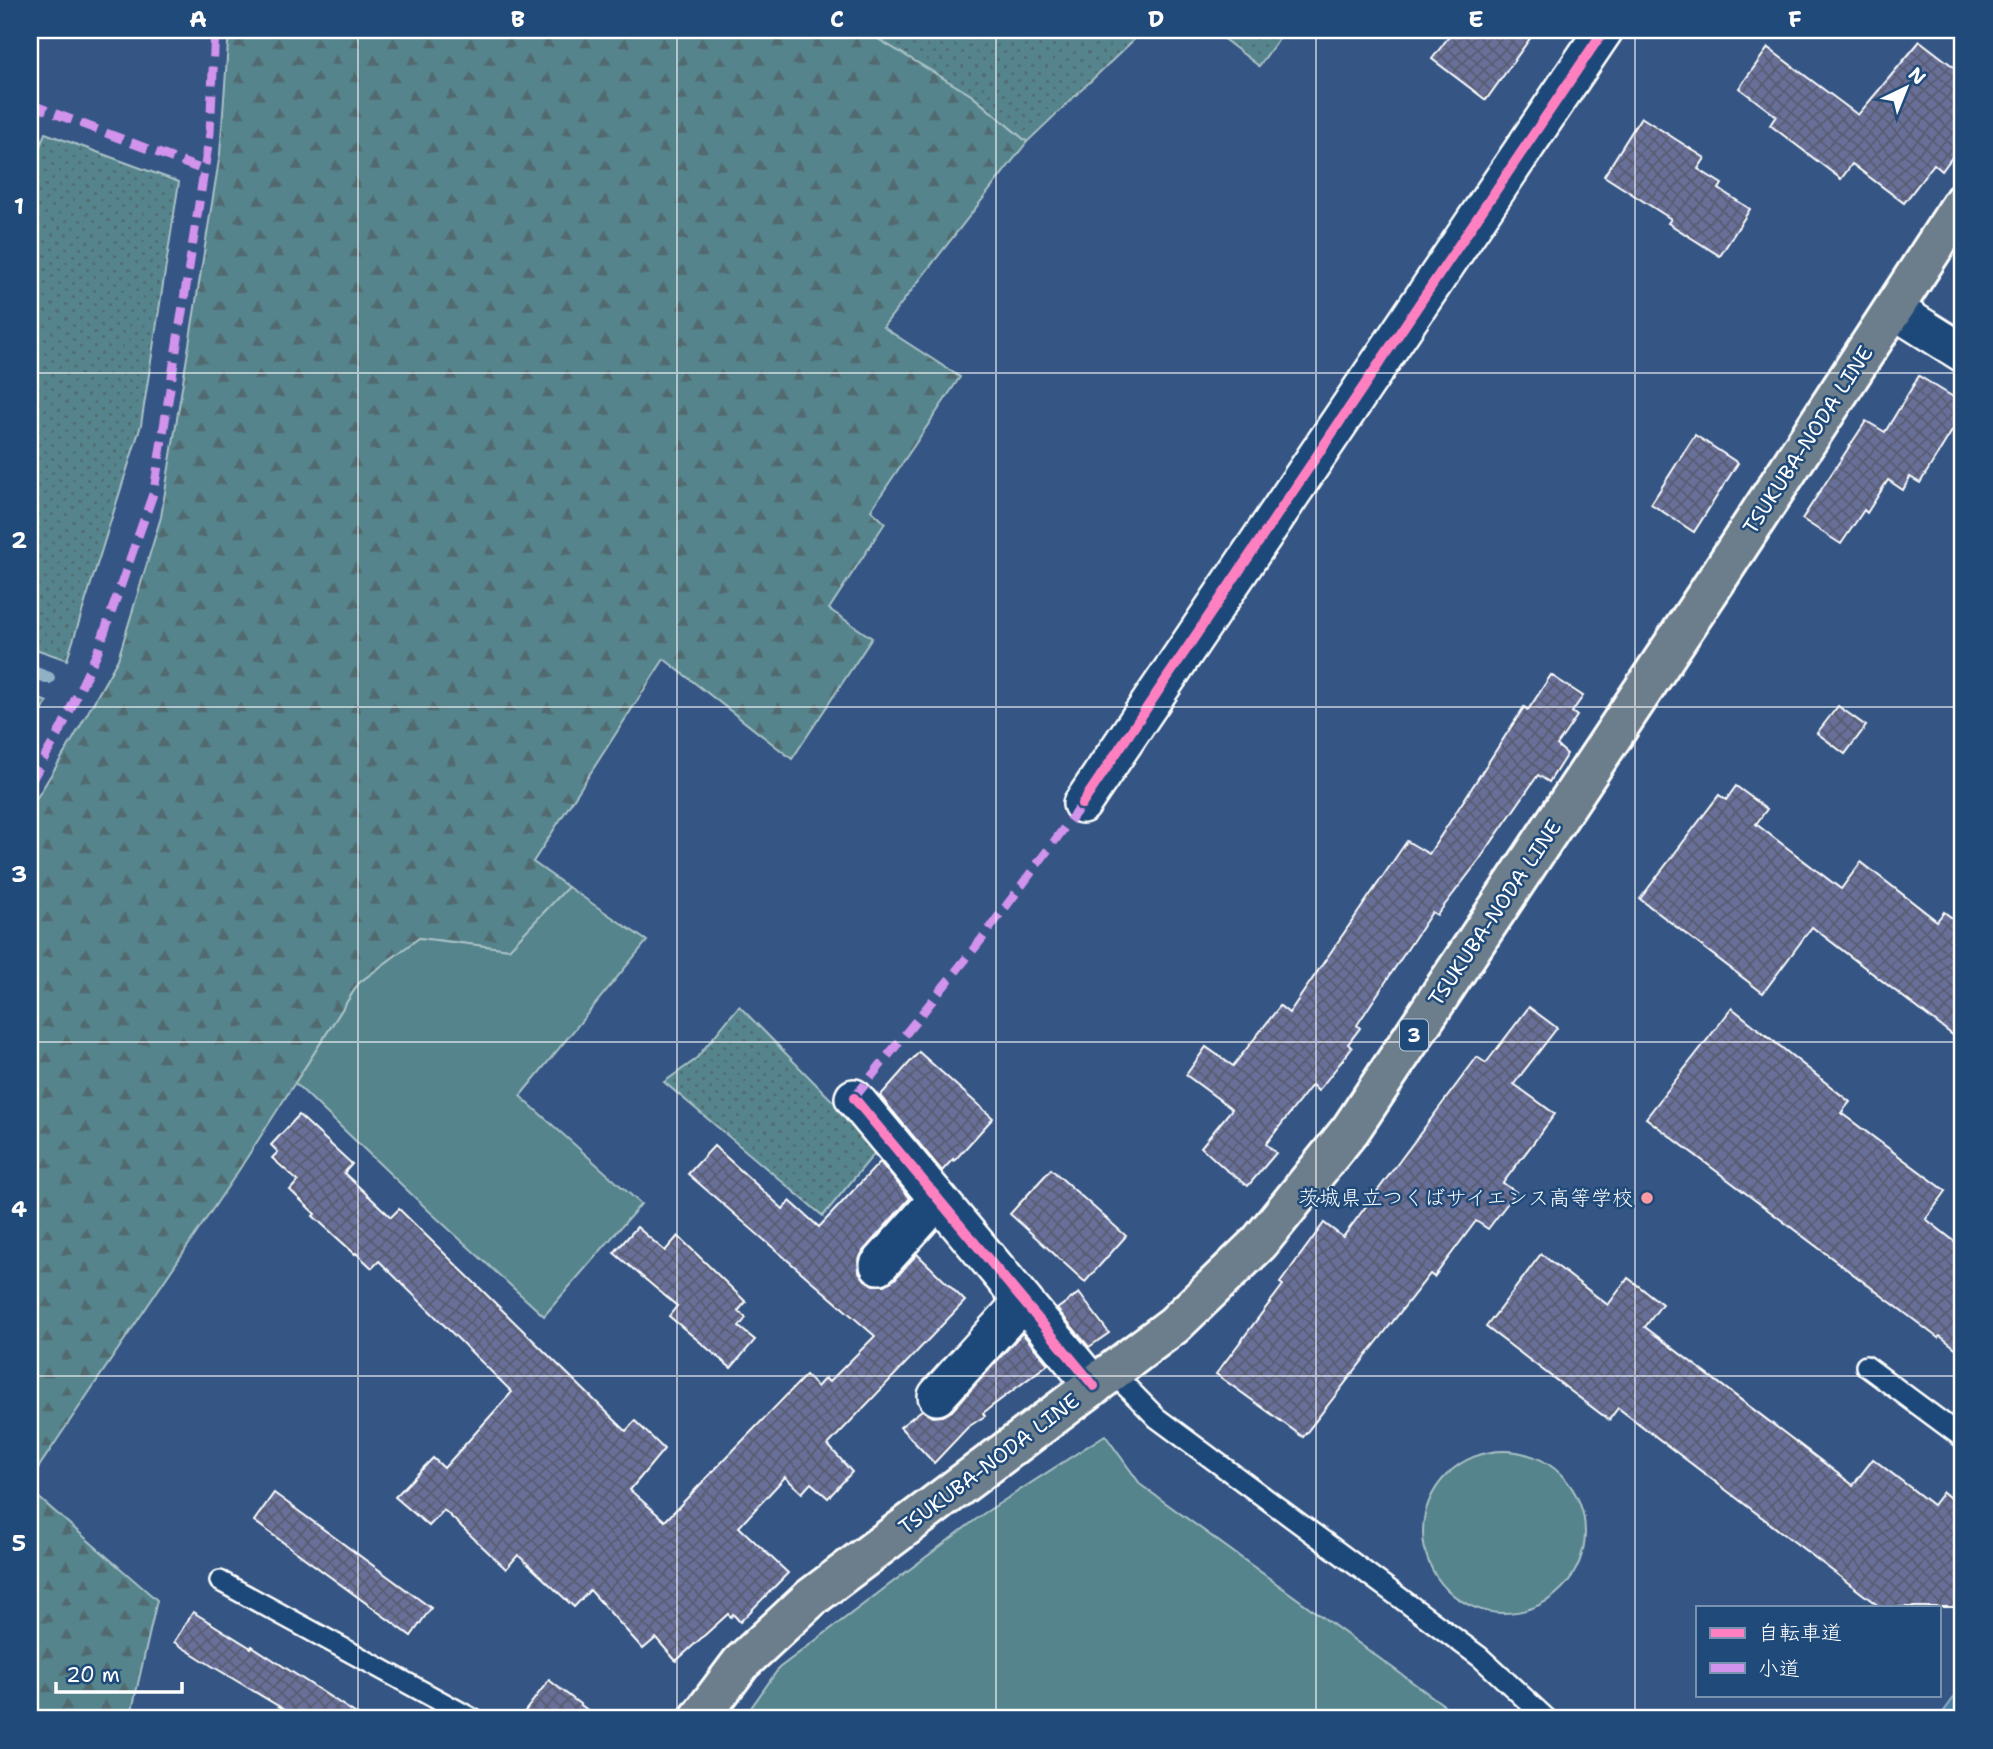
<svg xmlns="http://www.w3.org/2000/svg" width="1993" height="1749" font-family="'Shantell Sans','Klee One',sans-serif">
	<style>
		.grass { fill: url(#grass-dots); stroke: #aac2c6; stroke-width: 2 }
		.forest { fill: url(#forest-firs); stroke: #aac2c6; stroke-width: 2 }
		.garden { fill: #55848d; stroke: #aac2c6; stroke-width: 2 }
		.water { fill: #447c9f; stroke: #8fb0c5; stroke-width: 2 }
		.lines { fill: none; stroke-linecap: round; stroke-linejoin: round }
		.stream { stroke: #8fb0c5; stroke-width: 12 }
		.building { fill: url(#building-cross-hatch); stroke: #fff; stroke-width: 2 }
		.lane-casing { stroke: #fff; stroke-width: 24 }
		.street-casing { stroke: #fff; stroke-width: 42 }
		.primary-casing { stroke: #fff; stroke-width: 44 }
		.lane { stroke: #1f4a7a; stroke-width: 19 }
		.street { stroke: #1f4a7a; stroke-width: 37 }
		.primary { stroke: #6c7d8b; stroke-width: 38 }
		.quiet { stroke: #d193ec; stroke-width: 9; stroke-dasharray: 18 9; stroke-linecap: butt }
		.cycleway-casing { stroke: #1f4a7a; stroke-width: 15 }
		.cycleway { stroke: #ff80c0; stroke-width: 10 }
		.grid { fill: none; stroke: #fff; stroke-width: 2; stroke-opacity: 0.55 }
		.poi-dot { fill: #ff9aa2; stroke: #1f4a7a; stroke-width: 2.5 }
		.labels { text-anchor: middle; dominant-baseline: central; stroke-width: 5; stroke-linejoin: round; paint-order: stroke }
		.shield { fill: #1f4a7a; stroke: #bcc9d7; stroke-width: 2 }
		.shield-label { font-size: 19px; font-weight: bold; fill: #fff }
		.street-label { font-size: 21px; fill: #fff; stroke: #1f4a7a }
		.poi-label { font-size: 21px; fill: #fff; stroke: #1f4a7a; text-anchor: end }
		.neatline { fill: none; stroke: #fff; stroke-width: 2.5 }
		.grid-label { font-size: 23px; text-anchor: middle; font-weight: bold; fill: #fff }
	</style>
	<defs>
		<pattern id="grass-dots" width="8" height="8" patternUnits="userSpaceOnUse" patternTransform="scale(1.75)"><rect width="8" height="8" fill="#55848d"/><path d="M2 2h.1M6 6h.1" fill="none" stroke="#516b70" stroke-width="1.8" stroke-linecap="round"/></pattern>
		<pattern id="forest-firs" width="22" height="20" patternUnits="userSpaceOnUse" patternTransform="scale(1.75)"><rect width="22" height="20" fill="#55848d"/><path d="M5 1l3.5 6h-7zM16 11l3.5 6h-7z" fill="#516b70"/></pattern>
		<pattern id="building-cross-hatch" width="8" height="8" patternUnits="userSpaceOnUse" patternTransform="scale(1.75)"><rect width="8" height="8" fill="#67709a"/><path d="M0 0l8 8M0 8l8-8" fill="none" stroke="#585c6f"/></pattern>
	</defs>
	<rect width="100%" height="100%" fill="#355584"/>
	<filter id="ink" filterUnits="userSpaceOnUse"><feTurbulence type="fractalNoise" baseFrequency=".0143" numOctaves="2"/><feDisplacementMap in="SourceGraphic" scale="14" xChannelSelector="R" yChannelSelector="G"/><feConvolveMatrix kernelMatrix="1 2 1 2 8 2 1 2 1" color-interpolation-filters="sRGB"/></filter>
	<g filter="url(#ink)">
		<g class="grass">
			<path d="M 863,30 L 1144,30 L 1027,142 L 971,95 Z"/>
			<path d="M 1212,30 L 1285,30 L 1259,66 Z"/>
			<path d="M 45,133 L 179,182 L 141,425 L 67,660 L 30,647 L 30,173 Z"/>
			<path d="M 30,695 L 47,702 L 30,734 Z"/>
			<path d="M 739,1006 L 879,1148 L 823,1216 L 664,1082 L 695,1060 Z"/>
		</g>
		<g class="forest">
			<path d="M 229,30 L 863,30 L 971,95 L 1027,142 L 883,327 L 960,377 L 871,510 L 885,523 L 829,609 L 872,638 L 792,759 L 664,659 L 533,862 L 568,887 L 509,949 L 419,938 L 359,983 L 237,1173 L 30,1480 L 30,809 L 73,739 L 118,659 L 161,517 L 220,154 Z"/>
			<path d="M 30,1490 L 157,1600 L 130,1719 L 30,1719 Z"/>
		</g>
		<g class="garden">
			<path d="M 568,887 L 647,941 L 520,1096 L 641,1204 L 544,1316 L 428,1210 L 295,1083 L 359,983 L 419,938 L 509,949 Z"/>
			<path d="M 1105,1435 L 1141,1485 L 1463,1719 L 743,1719 L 779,1668 L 983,1514 Z"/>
			<circle cx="1504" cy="1532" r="81"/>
		</g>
		<path class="water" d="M 1963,1685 L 1963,1719 L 1949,1719 L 1942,1714 Z"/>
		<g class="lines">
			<path class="stream" d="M 30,671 L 49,678"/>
		</g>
		<g class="building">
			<path d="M 1454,30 L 1536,30 L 1486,100 L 1432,59 Z"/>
			<path d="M 1920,41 L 1963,74 L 1963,142 L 1942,171 L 1934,164 L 1904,203 L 1852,164 L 1841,179 L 1770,125 L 1776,116 L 1739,88 L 1768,48 L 1858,115 Z"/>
			<path d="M 1641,117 L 1705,158 L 1698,169 L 1722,184 L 1719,189 L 1750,209 L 1720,256 L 1668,223 L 1671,219 L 1604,176 Z"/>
			<path d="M 1919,376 L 1963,403 L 1963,413 L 1920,483 L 1910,477 L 1903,490 L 1888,480 L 1867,513 L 1864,510 L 1841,544 L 1802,519 L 1866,421 L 1885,432 Z"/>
			<path d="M 1695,435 L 1738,463 L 1694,532 L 1651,504 Z"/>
			<path d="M 1551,675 L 1583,696 L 1572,712 L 1577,716 L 1557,745 L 1567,754 L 1549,782 L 1538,775 L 1480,859 L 1437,915 L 1432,912 L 1357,1025 L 1360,1028 L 1348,1044 L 1352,1048 L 1318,1091 L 1312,1085 L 1266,1144 L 1276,1153 L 1248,1186 L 1224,1168 L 1201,1147 L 1232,1109 L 1186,1075 L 1206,1047 L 1233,1066 L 1280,1006 L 1289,1013 L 1407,841 L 1429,854 L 1524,707 L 1528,710 Z"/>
			<path d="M 1838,706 L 1866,726 L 1845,754 L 1817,733 Z"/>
			<path d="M 1736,786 L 1767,809 L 1756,824 L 1841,889 L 1861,862 L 1937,921 L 1944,912 L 1963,926 L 1963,1043 L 1812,927 L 1763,993 L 1640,899 L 1719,795 L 1726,800 Z"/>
			<path d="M 1529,1007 L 1557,1028 L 1514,1084 L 1555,1114 L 1503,1183 L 1516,1192 L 1488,1229 L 1476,1221 L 1434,1277 L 1430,1274 L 1303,1437 L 1216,1374 L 1283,1285 L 1280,1283 L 1324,1223 L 1343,1237 L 1477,1057 L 1486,1063 Z"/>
			<path d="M 1732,1008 L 1850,1102 L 1841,1113 L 1946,1191 L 1926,1219 L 1963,1248 L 1963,1354 L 1940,1336 L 1938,1338 L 1646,1118 Z"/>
			<path d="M 919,1052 L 993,1118 L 954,1161 L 953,1159 L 942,1171 L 880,1096 Z"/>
			<path d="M 299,1115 L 352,1164 L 344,1173 L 391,1217 L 399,1209 L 626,1431 L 635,1421 L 664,1449 L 630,1490 L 665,1521 L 806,1375 L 817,1387 L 825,1378 L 829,1382 L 875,1336 L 688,1174 L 714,1146 L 783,1209 L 790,1201 L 819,1227 L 880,1162 L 910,1198 L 863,1251 L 858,1261 L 859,1272 L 865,1280 L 874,1285 L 885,1285 L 895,1279 L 917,1254 L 965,1301 L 828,1445 L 852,1472 L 828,1498 L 811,1483 L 802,1493 L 785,1477 L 739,1527 L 788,1573 L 740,1622 L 733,1614 L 731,1617 L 728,1614 L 676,1661 L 656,1638 L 643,1649 L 590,1590 L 574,1607 L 518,1555 L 506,1569 L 444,1510 L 429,1526 L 395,1497 L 433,1458 L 444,1468 L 512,1392 L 379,1261 L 372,1268 L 356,1253 L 355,1254 L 313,1216 L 315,1214 L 290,1190 L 298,1181 L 272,1158 L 278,1152 L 271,1145 Z"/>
			<path d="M 1051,1169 L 1126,1236 L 1085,1282 L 1010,1214 Z"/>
			<path d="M 637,1227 L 665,1251 L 678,1236 L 746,1302 L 738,1311 L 746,1318 L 739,1327 L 755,1340 L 731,1368 L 669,1316 L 677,1306 L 614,1253 Z"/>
			<path d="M 1541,1254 L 1608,1305 L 1628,1278 L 1662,1304 L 1645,1327 L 1853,1485 L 1873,1459 L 1933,1505 L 1943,1492 L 1963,1509 L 1963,1607 L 1880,1607 L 1618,1408 L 1609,1420 L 1486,1327 Z"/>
			<path d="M 1079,1293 L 1109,1333 L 1089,1347 L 1057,1309 Z"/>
			<path d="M 1022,1333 L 1048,1364 L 983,1413 L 985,1416 L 968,1427 L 934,1463 L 900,1427 L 922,1410 L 933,1417 L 943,1416 L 952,1411 Z"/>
			<path d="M 274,1493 L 431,1608 L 411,1636 L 254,1521 Z"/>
			<path d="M 193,1612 L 251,1648 L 252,1646 L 364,1719 L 300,1719 L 212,1666 L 174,1642 Z"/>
			<path d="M 549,1680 L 599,1719 L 519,1719 Z"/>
		</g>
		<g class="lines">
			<defs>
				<g id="lane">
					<path d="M 1866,1366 L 1963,1438"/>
					<path d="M 1112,1372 L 1157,1418 L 1480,1657 L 1547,1719"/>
					<path d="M 220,1581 L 473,1719"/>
				</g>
				<g id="street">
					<path d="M 1893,309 L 1963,353"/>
					<path d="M 1082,804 L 1604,30"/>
					<path d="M 854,1098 L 1094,1386"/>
					<path d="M 879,1265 L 938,1199"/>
					<path d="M 937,1396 L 1023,1301"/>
				</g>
				<path id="primary" d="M 699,1719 L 741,1663 L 812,1597 L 1174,1325 L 1259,1243 L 1351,1129 L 1717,579 L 1963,202"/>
			</defs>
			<use href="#lane" class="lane-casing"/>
			<use href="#street" class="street-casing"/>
			<use href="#primary" class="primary-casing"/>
			<use href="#lane" class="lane"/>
			<use href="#street" class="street"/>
			<use href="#primary" class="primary"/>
			<g class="quiet">
				<path d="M 30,104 L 203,170"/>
				<path d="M 30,783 L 61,729 L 97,653 L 154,491 L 210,133 L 215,30"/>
				<path d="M 854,1098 L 981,940 L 1082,804"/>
			</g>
			<defs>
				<g id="cycleway">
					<path d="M 1082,804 L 1604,30"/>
					<path d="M 854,1098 L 1094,1386"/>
				</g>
			</defs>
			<use href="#cycleway" class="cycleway-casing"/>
			<use href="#cycleway" class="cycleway"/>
		</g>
	</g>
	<path class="grid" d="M 358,30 L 358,1719M 677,30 L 677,1719M 996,30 L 996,1719M 1316,30 L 1316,1719M 1635,30 L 1635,1719M 30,373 L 1963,373M 30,707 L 1963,707M 30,1042 L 1963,1042M 30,1376 L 1963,1376"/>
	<circle class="poi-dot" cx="1647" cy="1198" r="7"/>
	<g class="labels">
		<rect class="shield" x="1400" y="1019.5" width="28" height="31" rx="5"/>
		<g class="shield-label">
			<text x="1414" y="1035">3</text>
		</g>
		<g class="street-label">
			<text transform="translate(1808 440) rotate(-57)">TSUKUBA-NODA LINE</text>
			<text transform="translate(1495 913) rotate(-56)">TSUKUBA-NODA LINE</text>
			<text transform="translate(989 1464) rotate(-37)">TSUKUBA-NODA LINE</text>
		</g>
		<g class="poi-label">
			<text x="1633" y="1198">茨城県立つくばサイエンス高等学校</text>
		</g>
	</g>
	<rect width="1993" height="1749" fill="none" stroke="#1f4a7a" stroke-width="77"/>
	<rect x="1696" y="1606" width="245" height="91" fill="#1f4a7a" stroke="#7992af" stroke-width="2"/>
	<rect x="1710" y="1628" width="35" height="10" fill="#ff80c0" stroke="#7992af" stroke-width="2"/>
	<text x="1758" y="1640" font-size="21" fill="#ffffff">自転車道</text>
	<rect x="1710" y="1663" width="35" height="10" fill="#d193ec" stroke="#7992af" stroke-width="2"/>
	<text x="1758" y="1676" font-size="21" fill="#ffffff">小道</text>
	<g transform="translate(1906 88) rotate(43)" stroke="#1f4a7a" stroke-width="5" paint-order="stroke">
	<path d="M0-5L12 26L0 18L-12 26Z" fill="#ffffff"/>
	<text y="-10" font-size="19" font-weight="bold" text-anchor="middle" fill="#ffffff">N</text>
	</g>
	<path d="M56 1682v10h126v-10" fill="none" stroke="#ffffff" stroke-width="3.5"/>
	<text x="66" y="1682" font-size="21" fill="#ffffff" stroke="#1f4a7a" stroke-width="5" paint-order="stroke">20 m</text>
	<rect x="38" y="38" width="1916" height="1672" class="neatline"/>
	<g class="grid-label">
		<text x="198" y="27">A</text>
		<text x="518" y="27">B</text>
		<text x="837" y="27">C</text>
		<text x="1156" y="27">D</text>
		<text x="1476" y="27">E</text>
		<text x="1795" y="27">F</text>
		<text x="19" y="214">1</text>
		<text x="19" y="548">2</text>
		<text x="19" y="882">3</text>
		<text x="19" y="1217">4</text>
		<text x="19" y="1551">5</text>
	</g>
</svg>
